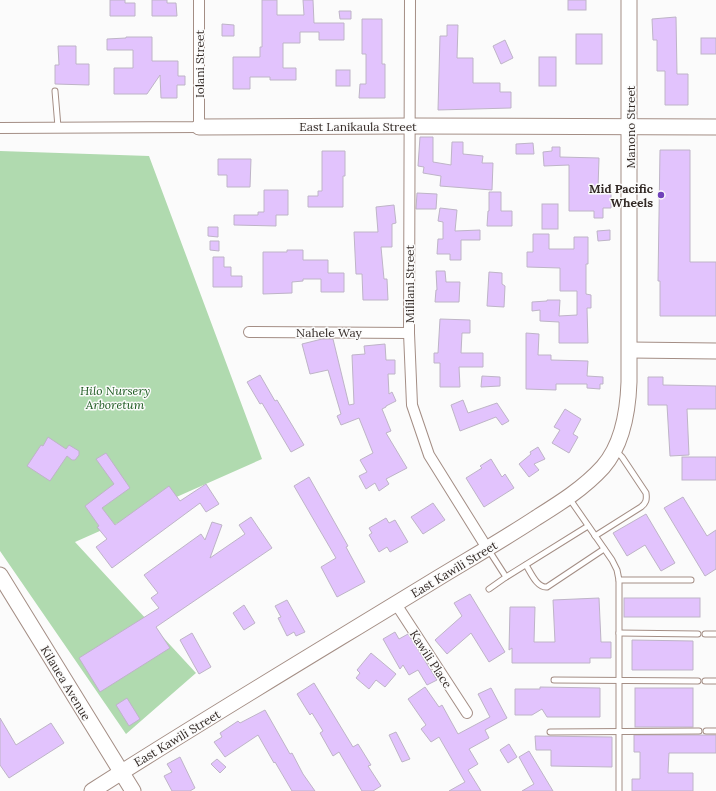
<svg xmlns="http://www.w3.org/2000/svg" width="716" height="791" font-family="Lora,serif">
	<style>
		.green { fill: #b0daaf }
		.building { fill: #e2c3fd; stroke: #beb4c7 }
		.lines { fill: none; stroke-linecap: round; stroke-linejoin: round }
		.lane-casing { stroke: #a48e85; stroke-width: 7 }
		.street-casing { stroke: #a48e85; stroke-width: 12 }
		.secondary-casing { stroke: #a48e85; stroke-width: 17 }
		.lane { stroke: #fff; stroke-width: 5 }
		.street { stroke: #fff; stroke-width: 10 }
		.secondary { stroke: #fff; stroke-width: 15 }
		.poi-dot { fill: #7042ba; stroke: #fbfbfb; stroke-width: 1.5 }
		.labels { text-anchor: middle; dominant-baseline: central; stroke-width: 3; stroke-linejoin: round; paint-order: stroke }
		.street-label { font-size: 12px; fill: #332a26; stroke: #fbfbfb }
		.poi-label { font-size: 12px; font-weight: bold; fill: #332a26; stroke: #fbfbfb; text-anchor: end }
		.park-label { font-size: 12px; font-style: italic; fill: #1b581e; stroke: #fbfbfb }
	</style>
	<rect width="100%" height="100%" fill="#fbfbfb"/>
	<path class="green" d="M 0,151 L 149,156 L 262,459 L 75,542 L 196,673 L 126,734 L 0,551 Z"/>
	<g class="building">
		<path d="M 110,0 L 125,0 L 125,3 L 135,3 L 135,16 L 110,16 Z"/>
		<path d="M 152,0 L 167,0 L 167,3 L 176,3 L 177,16 L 152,16 Z"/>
		<path d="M 262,0 L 277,0 L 277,15 L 304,15 L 303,0 L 313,0 L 314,23 L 344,23 L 344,40 L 319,40 L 319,32 L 300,32 L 300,43 L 283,43 L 283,68 L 296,68 L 296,80 L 270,80 L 270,77 L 250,77 L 250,89 L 233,89 L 233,57 L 260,57 L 260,47 L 262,47 Z"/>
		<rect x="568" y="0" width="18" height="10"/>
		<path d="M 339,11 L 351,11 L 351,19 L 340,19 Z"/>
		<path d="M 676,17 L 677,74 L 688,74 L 688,105 L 665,105 L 665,71 L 657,71 L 657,40 L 653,40 L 652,19 Z"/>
		<path d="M 362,19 L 382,19 L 382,64 L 385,64 L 385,98 L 359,98 L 360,84 L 366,84 L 366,54 L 362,54 Z"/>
		<path d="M 222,24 L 234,25 L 234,36 L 222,36 Z"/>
		<path d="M 447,25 L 458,25 L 457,58 L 473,58 L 473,83 L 500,83 L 500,92 L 511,92 L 511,108 L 438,110 L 440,36 L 447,36 Z"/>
		<rect x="576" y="34" width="26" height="30"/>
		<path d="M 126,37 L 152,37 L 152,61 L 178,61 L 178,76 L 185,76 L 185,85 L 177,85 L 177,98 L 161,98 L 160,75 L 147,94 L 114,94 L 114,68 L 133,68 L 133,50 L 107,50 L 107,39 L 126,38 Z"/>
		<rect x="701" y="38" width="15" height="16"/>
		<path d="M 505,40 L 513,58 L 501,64 L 493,46 Z"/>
		<path d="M 58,46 L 76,46 L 76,64 L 89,64 L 89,85 L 55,84 L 55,65 L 59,65 Z"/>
		<rect x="539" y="57" width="17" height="29"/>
		<rect x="336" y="70" width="14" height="16"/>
		<path d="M 420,137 L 433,137 L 433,162 L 451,165 L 452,142 L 463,142 L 463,154 L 483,156 L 482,163 L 493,163 L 492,190 L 440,186 L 441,176 L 423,173 L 424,167 L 418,166 Z"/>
		<path d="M 533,143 L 534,154 L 516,154 L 516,144 Z"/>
		<path d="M 552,147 L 560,147 L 560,157 L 599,158 L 598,188 L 611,188 L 611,208 L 603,208 L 603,218 L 594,218 L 594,211 L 569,211 L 569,165 L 544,166 L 543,152 L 552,151 Z"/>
		<path d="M 660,150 L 690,150 L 690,262 L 716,262 L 716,316 L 660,316 L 660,281 L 658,281 Z"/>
		<path d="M 322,151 L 345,151 L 345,176 L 343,176 L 343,207 L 308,207 L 308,196 L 318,196 L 318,191 L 322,191 Z"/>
		<path d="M 218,159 L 251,159 L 250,187 L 227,187 L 227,175 L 218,175 Z"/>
		<path d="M 264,190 L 288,190 L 288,215 L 276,215 L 276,226 L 234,225 L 234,215 L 258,215 L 258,212 L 264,212 Z"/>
		<path d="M 489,192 L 501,192 L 501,211 L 512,211 L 512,226 L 487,226 L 488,211 L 489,211 Z"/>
		<path d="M 417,193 L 437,194 L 436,209 L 416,209 Z"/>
		<rect x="542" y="204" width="16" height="25"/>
		<path d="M 394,205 L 396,223 L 392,224 L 392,247 L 381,247 L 384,279 L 387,279 L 388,300 L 363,300 L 362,274 L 356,274 L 354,232 L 378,232 L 376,207 Z"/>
		<path d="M 440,208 L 457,210 L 455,231 L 480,230 L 480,240 L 461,240 L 461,260 L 450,260 L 450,254 L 437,254 L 438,239 L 443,239 L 443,222 L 438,221 Z"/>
		<path d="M 208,227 L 218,227 L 218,237 L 208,236 Z"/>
		<path d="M 610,230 L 610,240 L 598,241 L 597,231 Z"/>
		<path d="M 533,234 L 549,234 L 549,249 L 574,249 L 574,237 L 588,237 L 588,264 L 586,264 L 586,294 L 591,295 L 591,308 L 587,308 L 588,343 L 559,343 L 559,322 L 540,321 L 540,310 L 532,311 L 532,302 L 547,301 L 547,300 L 560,300 L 559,316 L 577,315 L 577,291 L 560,291 L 560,268 L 527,267 L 527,252 L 533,252 Z"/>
		<path d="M 210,241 L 219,241 L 219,251 L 210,250 Z"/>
		<path d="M 287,250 L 303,250 L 303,260 L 328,260 L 328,273 L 344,273 L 344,292 L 321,292 L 321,279 L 303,279 L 303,281 L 292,282 L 292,293 L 263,294 L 263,252 L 287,252 Z"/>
		<path d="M 213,257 L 224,257 L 224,267 L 231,267 L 231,276 L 242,276 L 242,287 L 213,287 Z"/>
		<path d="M 436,271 L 445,271 L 446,282 L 460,282 L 459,302 L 435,302 L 436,290 L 437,290 Z"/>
		<path d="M 489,272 L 502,273 L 502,284 L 505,286 L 504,307 L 487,306 Z"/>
		<path d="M 440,319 L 470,320 L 470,333 L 462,333 L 461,353 L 483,353 L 483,367 L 459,367 L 460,387 L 440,387 L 440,363 L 434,363 L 434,353 L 438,353 Z"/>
		<path d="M 526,333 L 539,334 L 538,355 L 551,355 L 551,360 L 588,361 L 587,376 L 603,377 L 603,384 L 600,384 L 600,389 L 587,388 L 587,384 L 556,384 L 556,390 L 526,389 Z"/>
		<path d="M 322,339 L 333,339 L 349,405 L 354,404 L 352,355 L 365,354 L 364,346 L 385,344 L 386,360 L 395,360 L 395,374 L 388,374 L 389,394 L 392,392 L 396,401 L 386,406 L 386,407 L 382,409 L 391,431 L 386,433 L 407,468 L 386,479 L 389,484 L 379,491 L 375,483 L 366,489 L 359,476 L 367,472 L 360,460 L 373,453 L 359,418 L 341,425 L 337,416 L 341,414 L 328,370 L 310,374 L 302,344 Z"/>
		<path d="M 260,375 L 275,401 L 277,400 L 304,445 L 291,452 L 262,403 L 260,404 L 247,382 Z"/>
		<path d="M 482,376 L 500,377 L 500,386 L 481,387 Z"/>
		<path d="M 648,377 L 663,377 L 663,385 L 716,386 L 716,409 L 687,409 L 689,455 L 670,456 L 667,405 L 648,405 Z"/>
		<path d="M 463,400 L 468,413 L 497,403 L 509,421 L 502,425 L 496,417 L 460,431 L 451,405 Z"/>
		<path d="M 565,409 L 581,419 L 573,434 L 578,437 L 569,453 L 552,443 L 560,430 L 554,427 Z"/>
		<path d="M 48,437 L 66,449 L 69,445 L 79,451 L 79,455 L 75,460 L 72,460 L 67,456 L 50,481 L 27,466 L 41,445 L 43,446 Z"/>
		<path d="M 538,447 L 545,459 L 534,464 L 539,470 L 529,477 L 519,464 L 531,454 L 530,452 Z"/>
		<path d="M 106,453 L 130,488 L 102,508 L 115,525 L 169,486 L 180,501 L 206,484 L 219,504 L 206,512 L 200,503 L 112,568 L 96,547 L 107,539 L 97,527 L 99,526 L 85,506 L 114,484 L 96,459 Z"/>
		<rect x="682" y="457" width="34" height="23"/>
		<path d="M 491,459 L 502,477 L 505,474 L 514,488 L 484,507 L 466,478 L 482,468 L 480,466 Z"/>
		<path d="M 309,477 L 348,546 L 346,547 L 365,582 L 337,597 L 321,567 L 336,558 L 294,486 Z"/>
		<path d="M 683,497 L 707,536 L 716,530 L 716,569 L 705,576 L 664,508 Z"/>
		<path d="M 433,503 L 445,520 L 423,534 L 411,517 Z"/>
		<path d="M 646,514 L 675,563 L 661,571 L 645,545 L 627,556 L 613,533 Z"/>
		<path d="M 251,517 L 272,548 L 156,627 L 170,648 L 100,692 L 79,658 L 159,608 L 151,598 L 158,593 L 144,575 L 201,534 L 205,540 L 212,522 L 222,525 L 210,558 L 245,534 L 239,525 Z"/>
		<path d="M 386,518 L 389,523 L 395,520 L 408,542 L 390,552 L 387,547 L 379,552 L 369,535 L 372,533 L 369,528 Z"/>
		<path d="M 470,594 L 505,652 L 489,662 L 471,633 L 447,654 L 435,640 L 462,616 L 454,603 Z"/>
		<path d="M 599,598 L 601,642 L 611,642 L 611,658 L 590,658 L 590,663 L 512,663 L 512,648 L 509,650 L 510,607 L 535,607 L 534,642 L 555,642 L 553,600 Z"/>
		<rect x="624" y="598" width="76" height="19"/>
		<path d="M 287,600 L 305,632 L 296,636 L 294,632 L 287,636 L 278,618 L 281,617 L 275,606 Z"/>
		<path d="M 244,605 L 255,623 L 244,630 L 233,613 Z"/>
		<path d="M 395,632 L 399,639 L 408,634 L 437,680 L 427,685 L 418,670 L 409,675 L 403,665 L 400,669 L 383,639 Z"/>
		<path d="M 192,633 L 211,667 L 199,674 L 180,640 Z"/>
		<path d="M 632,640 L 693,641 L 693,670 L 632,670 Z"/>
		<path d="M 371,653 L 396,674 L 385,687 L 376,680 L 369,689 L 356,678 L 360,673 L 357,670 Z"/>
		<path d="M 314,683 L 353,747 L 358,744 L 371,765 L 368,766 L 381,786 L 373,791 L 362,791 L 339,752 L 333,756 L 320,733 L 323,731 L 312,713 L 310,715 L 297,694 Z"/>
		<path d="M 425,687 L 439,707 L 442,705 L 458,734 L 490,717 L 478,694 L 491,688 L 507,718 L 485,730 L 489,738 L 469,749 L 478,764 L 468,770 L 481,791 L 449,791 L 465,782 L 439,737 L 431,742 L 421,729 L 426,725 L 408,699 Z"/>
		<path d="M 540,687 L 600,688 L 600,717 L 547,717 L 542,709 L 532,715 L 515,715 L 515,689 L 540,689 Z"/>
		<rect x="635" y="688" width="58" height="39"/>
		<path d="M 127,698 L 140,719 L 129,726 L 116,705 Z"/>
		<path d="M 265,710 L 290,754 L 292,753 L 303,774 L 315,791 L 292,791 L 275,762 L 274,763 L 258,735 L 225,757 L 214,742 L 222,737 L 220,733 L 238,721 L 240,723 Z"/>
		<path d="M 0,718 L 16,745 L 51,723 L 64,743 L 9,778 L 0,765 Z"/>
		<path d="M 396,732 L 410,759 L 402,762 L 389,735 Z"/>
		<path d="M 634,735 L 716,735 L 716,753 L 669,753 L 668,773 L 693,773 L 693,791 L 632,791 L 632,779 L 640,779 L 640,752 L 634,752 Z"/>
		<path d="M 535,736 L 612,737 L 612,767 L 551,766 L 551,750 L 536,750 Z"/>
		<path d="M 509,744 L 517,757 L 508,763 L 500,750 Z"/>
		<path d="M 529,751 L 553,791 L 522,791 L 534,784 L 519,757 Z"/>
		<path d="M 180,757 L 195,788 L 190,791 L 172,791 L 164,776 L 172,772 L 167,764 Z"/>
		<path d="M 217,759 L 226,767 L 220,773 L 211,764 Z"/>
	</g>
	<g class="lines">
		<defs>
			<g id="lane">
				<path d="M 55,91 L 58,127"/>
				<path d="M 569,498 L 612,560 L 617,570 L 619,580 L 619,791"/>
				<path d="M 595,536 L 641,507 C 646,503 647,500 646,493 L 622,457 L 615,450"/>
				<path d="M 488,549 L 506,577 L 489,589"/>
				<path d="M 526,565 C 531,573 537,588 547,587 L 604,549"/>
				<path d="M 506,577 L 588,526"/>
				<path d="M 619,580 L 691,580"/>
				<path d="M 619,633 L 698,634"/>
				<path d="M 705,634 L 716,634"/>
				<path d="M 554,680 L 698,681"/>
				<path d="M 705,681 L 716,681"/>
				<path d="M 706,731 L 716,731"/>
				<path d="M 550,732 L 699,731"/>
			</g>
			<g id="street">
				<path d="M 410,0 L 409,333 L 412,405 L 429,455 L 487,548"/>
				<path d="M 0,128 L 199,127 L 199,0"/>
				<path d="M 249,332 L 409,333"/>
				<path d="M 396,604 L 467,713"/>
			</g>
			<g id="secondary">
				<path d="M 199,127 L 410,126 L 716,127"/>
				<path d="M 630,350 L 716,351"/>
				<path d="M 0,575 L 133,791"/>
				<path d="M 92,791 C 206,718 322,649 438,578 C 471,558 504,539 536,518 C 560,503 584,488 603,467 C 623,444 628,411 629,382 L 629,0"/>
			</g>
		</defs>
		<use href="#lane" class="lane-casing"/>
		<use href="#street" class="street-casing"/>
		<use href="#secondary" class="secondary-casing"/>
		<use href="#lane" class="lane"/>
		<use href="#street" class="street"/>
		<use href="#secondary" class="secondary"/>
	</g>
	<circle class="poi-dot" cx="661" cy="195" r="4"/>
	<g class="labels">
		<g class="street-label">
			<text transform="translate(199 64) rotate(-90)">Iolani Street</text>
			<text x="358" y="126">East Lanikaula Street</text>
			<text transform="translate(630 127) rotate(-90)">Manono Street</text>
			<text transform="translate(409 284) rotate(-90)">Mililani Street</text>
			<text x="329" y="332">Nahele Way</text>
			<text transform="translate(454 569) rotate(-31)">East Kawili Street</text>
			<text transform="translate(431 659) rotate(57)">Kawili Place</text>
			<text transform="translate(66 683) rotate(59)">Kilauea Avenue</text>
			<text transform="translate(177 738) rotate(-31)">East Kawili Street</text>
		</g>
		<g class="poi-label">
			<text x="653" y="188">Mid Pacific<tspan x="653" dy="14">Wheels</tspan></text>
		</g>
		<g class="park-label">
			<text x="115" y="390">Hilo Nursery<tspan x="115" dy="14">Arboretum</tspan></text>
		</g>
	</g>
</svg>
